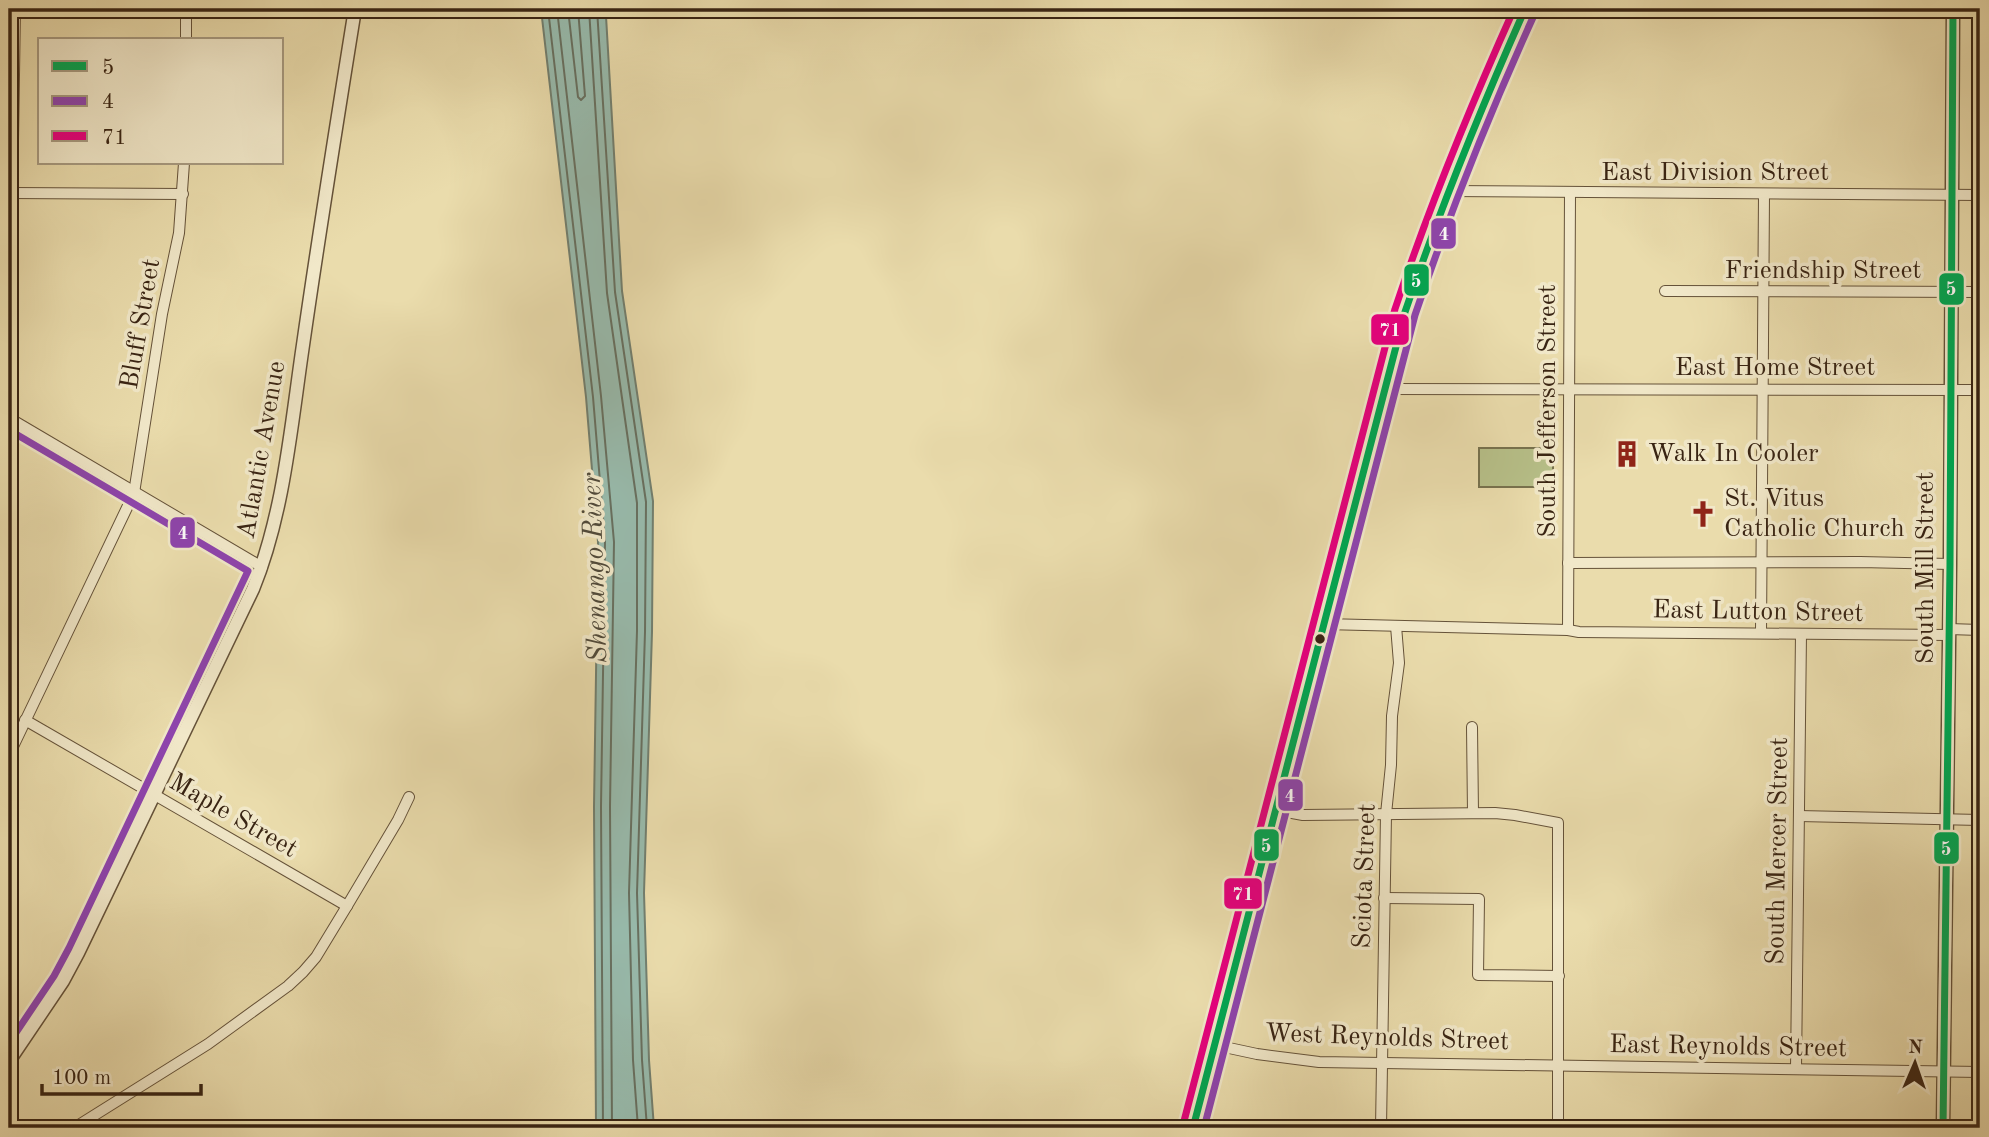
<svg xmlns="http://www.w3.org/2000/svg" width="1989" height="1137" font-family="'Old Standard TT',serif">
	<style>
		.green { fill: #b7c089; stroke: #78724e; stroke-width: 2 }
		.water { fill: #98bbad; stroke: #727f6f; stroke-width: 2 }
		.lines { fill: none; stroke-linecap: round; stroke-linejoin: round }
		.shore { stroke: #687060; stroke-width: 2 }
		.minor-casing { stroke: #655239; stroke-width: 12 }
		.tertiary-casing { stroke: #655239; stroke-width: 15 }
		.primary-casing { stroke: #392413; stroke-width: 18 }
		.minor { stroke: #f1e8c9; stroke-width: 10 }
		.tertiary { stroke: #f1e8c9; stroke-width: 12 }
		.primary { stroke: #eadcac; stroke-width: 16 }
		.bus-1-casing { stroke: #f1e8c9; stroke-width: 12 }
		.bus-2-casing { stroke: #f1e8c9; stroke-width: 12 }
		.bus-3-casing { stroke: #f1e8c9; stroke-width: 12 }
		.bus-1 { stroke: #00a651; stroke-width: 7 }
		.bus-2 { stroke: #8e44ad; stroke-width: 7 }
		.bus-3 { stroke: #e5007d; stroke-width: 7 }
		.bus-dot { fill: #392413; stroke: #f1e8c9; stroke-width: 2.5 }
		.labels { text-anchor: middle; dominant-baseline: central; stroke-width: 7; stroke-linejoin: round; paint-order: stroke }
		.street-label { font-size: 26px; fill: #392413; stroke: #f1e8c9 }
		.poi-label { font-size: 26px; fill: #392413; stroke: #f1e8c9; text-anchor: start }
		.water-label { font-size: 28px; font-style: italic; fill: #514a3a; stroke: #f1e8c9 }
		.line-badge { stroke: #f1e8c9; stroke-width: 2.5 }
		.badge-label { font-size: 19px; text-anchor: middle; font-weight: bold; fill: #fff }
	</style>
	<rect width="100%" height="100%" fill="#eadcac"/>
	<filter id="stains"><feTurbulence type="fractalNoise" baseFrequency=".00286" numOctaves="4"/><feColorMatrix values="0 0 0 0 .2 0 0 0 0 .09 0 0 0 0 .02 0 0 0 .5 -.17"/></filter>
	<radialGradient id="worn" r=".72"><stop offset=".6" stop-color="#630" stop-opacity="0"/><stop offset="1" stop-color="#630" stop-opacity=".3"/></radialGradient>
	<rect class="green" x="1479" y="448" width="74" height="39"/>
	<path class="water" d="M 541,9 L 603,9 L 606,16 L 622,291 L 653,501 L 652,632 L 644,893 L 649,1060 L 654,1128 L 596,1128 L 594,807 L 598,542 L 586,397 Z"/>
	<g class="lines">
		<g class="shore">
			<path d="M 548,9 L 593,397 L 605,542 L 601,807 L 603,1128"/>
			<path d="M 557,9 L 601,396 L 614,542 L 610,807 L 612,1128"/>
			<path d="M 568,9 L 578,97 L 581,100 L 585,96 L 578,9"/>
			<path d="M 589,9 L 607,293 L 637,503 L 637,631 L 629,893 L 633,1060 L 638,1128"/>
			<path d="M 597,9 L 615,292 L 646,502 L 645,632 L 637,893 L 642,1060 L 647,1128"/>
		</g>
		<defs>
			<g id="minor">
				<path d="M 186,40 L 186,9"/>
				<path d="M 1449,191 L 1980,195"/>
				<path d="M 9,193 L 183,194"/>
				<path d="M 1665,291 L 1980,292"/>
				<path d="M 1385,389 L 1980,390"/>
				<path d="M 9,418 L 262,567"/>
				<path d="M 12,419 L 11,273 L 15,9"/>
				<path d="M 1568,563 L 1860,562 L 1950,564"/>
				<path d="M 1324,624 L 1568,630 L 1579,632 L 1949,635"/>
				<path d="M 1949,629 L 1980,630"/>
				<path d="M 1568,630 L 1570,193"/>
				<path d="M 1761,633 L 1764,194"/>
				<path d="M 25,720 L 347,906"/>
				<path d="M 1472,727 L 1473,813"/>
				<path d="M 9,755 L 134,493 L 162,314 L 179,233 L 184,163"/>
				<path d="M 1276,810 L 1303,815 L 1495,813 L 1515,815 L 1558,823 L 1558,1128"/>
				<path d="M 1799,816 L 1980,820"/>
				<path d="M 1384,898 L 1479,899 L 1478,975 L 1559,976"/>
				<path d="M 1215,1045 L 1257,1054 L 1319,1062 L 1980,1072"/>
				<path d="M 1796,1069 L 1801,634"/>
				<path d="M 74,1128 L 208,1044 L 288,986 L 303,972 L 316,957 L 347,906 L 398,820 L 409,797"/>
				<path d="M 1381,1128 L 1386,814 L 1391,765 L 1392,716 L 1399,663 L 1396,626"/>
			</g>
			<g id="tertiary">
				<path d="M 9,1061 L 63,981 L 78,953 L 253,589 C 284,513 291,426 303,345 C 319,233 337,121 355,9"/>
				<path d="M 1943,1128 L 1950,564 L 1953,9"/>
			</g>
			<path id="primary" d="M 1193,1128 L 1405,312 L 1422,262 L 1482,105 L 1525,9"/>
		</defs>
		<use href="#minor" class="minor-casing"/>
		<use href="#tertiary" class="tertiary-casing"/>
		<use href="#primary" class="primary-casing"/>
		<use href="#minor" class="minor"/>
		<use href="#tertiary" class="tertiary"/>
		<use href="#primary" class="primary"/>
		<defs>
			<g id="bus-1">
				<path d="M 1193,1128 L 1405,312 C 1440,209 1481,108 1525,9"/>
				<path d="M 1943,1128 L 1950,564 L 1953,9"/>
			</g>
			<g id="bus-2">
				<path d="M 9,430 L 248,571 L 69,948 L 54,976 L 9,1043"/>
				<path d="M 1204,1128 L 1415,315 C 1450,212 1490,112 1535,13"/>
			</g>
			<path id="bus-3" d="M 1183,1125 L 1395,309 C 1429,207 1470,107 1514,9"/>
		</defs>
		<use href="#bus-1" class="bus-1-casing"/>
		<use href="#bus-2" class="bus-2-casing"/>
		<use href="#bus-3" class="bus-3-casing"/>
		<use href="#bus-1" class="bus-1"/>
		<use href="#bus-2" class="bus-2"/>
		<use href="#bus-3" class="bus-3"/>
	</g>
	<defs>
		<symbol id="building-bare" viewBox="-9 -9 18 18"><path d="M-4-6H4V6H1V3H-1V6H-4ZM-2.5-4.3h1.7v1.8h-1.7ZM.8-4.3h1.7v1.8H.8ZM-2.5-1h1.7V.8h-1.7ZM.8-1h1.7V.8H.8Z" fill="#8f2418" stroke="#f1e8c9" stroke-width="2.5" paint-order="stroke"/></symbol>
		<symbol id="church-bare" viewBox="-9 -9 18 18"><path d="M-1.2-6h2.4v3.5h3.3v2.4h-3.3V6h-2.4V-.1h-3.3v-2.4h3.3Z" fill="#8f2418" stroke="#f1e8c9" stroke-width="2.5" paint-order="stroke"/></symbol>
	</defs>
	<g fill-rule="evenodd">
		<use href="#building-bare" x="1608" y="435" width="38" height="38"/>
		<use href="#church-bare" x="1684" y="495" width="38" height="38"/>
	</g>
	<circle class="bus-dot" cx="1320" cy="639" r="6"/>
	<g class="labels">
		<g class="street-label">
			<text x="1715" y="173">East Division Street</text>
			<text x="1823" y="271">Friendship Street</text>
			<text transform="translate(141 324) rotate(-80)">Bluff Street</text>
			<text x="1775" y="368">East Home Street</text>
			<text transform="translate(1548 411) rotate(-90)">South Jefferson Street</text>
			<text transform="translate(262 450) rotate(-80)">Atlantic Avenue</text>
			<text transform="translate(1926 568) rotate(-90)">South Mill Street</text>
			<text transform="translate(1758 612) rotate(1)">East Lutton Street</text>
			<text transform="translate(233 816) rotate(30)">Maple Street</text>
			<text transform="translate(1778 851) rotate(-89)">South Mercer Street</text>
			<text transform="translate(1365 876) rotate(-88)">Sciota Street</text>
			<text transform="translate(1387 1038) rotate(2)">West Reynolds Street</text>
			<text transform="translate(1728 1047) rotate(1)">East Reynolds Street</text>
		</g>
		<g class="poi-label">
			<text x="1648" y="454">Walk In Cooler</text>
			<text x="1724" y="499">St. Vitus<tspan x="1724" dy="30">Catholic Church</tspan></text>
		</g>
		<g class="water-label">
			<text transform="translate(596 568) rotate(-92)">Shenango River</text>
		</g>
	</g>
	<g class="line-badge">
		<rect x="1430" y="217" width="27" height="33" rx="7" fill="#8e44ad"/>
		<rect x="1403" y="263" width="27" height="34" rx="7" fill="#00a651"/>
		<rect x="1938" y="272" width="27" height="34" rx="7" fill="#00a651"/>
		<rect x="1370" y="313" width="40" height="33" rx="7" fill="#e5007d"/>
		<rect x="169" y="516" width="27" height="33" rx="7" fill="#8e44ad"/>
		<rect x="1277" y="778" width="27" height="34" rx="7" fill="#8e44ad"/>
		<rect x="1253" y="828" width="27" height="34" rx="7" fill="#00a651"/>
		<rect x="1933" y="831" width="27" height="34" rx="7" fill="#00a651"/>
		<rect x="1223" y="877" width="40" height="33" rx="7" fill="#e5007d"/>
	</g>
	<g class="badge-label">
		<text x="1444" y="240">4</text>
		<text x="1416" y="287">5</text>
		<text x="1951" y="295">5</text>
		<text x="1390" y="336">71</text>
		<text x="183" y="539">4</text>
		<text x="1290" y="802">4</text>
		<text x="1266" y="852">5</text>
		<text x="1946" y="855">5</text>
		<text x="1243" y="900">71</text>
	</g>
	<rect width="1989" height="1137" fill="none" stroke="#eadcac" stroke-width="35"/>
	<rect x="10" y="10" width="1968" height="1116" fill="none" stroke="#392413" stroke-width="3.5"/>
	<rect x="18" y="18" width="1954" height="1102" fill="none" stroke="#392413" stroke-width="2"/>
	<rect x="38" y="38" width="245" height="126" fill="#f1e8c9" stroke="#a79a80" stroke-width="2"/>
	<rect x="52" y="61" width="35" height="10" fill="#00a651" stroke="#a79a80" stroke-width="2"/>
	<text x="102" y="74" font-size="21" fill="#392413">5</text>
	<rect x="52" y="96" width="35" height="10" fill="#8e44ad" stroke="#a79a80" stroke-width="2"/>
	<text x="102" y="108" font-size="21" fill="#392413">4</text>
	<rect x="52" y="131" width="35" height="10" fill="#e5007d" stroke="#a79a80" stroke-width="2"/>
	<text x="102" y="144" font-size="21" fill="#392413">71</text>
	<g transform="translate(1915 1063) rotate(2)" stroke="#f1e8c9" stroke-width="5" paint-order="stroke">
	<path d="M0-5L12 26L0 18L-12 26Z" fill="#392413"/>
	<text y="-10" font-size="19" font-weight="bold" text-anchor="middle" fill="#392413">N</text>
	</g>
	<path d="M42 1084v10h159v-10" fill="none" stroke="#392413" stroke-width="3.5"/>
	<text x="52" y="1084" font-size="21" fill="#392413" stroke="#f1e8c9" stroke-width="5" paint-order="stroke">100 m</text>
	<rect width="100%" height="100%" filter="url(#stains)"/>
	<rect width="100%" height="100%" fill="url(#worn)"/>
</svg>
